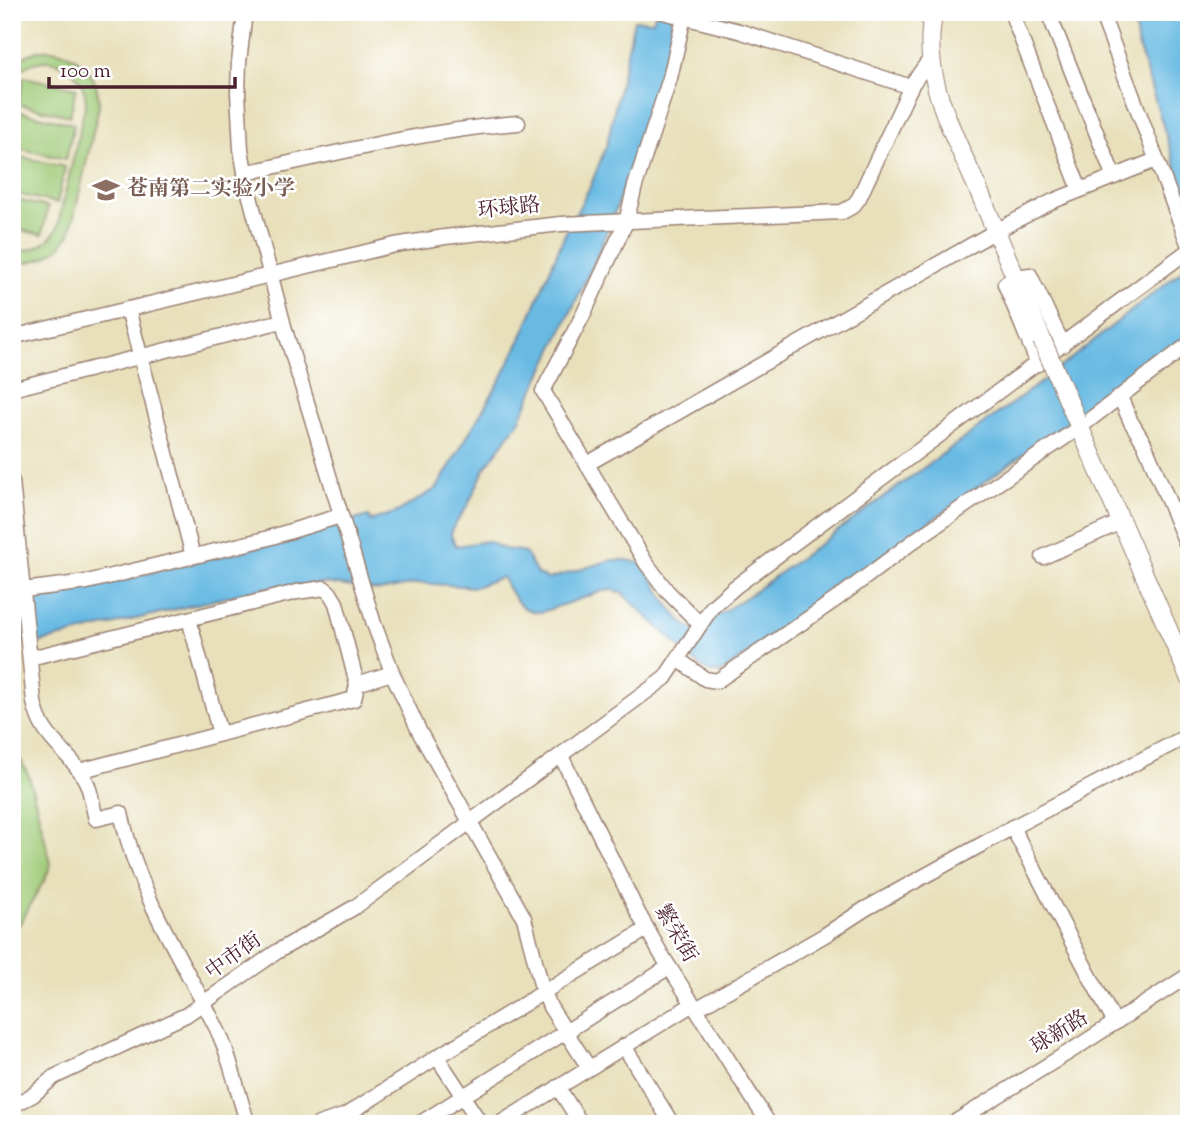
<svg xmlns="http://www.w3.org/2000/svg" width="1201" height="1136" font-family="'Sorts Mill Goudy','Noto Serif SC',serif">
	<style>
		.green { fill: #9fca77; stroke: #747451; stroke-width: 2 }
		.water { fill: #67bae3; stroke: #586c87; stroke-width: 2 }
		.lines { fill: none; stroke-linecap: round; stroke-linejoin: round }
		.minor-casing { stroke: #998073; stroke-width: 17 }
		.major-casing { stroke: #998073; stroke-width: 20 }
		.minor { stroke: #fff; stroke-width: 14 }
		.major { stroke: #fff; stroke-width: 18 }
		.major-bridge-casing { stroke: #998073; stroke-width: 20; stroke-linecap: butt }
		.major-bridge { stroke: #fff; stroke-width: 18 }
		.labels { text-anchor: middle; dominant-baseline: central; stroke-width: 5; stroke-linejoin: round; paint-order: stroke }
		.education-label { font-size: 21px; font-weight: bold; fill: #785e54; stroke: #fff; text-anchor: start }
		.street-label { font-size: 21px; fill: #4a1f2b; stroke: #fff }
	</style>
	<rect width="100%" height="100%" fill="#fff"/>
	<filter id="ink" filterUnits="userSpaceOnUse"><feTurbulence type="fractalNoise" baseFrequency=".0143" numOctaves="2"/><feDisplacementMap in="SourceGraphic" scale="14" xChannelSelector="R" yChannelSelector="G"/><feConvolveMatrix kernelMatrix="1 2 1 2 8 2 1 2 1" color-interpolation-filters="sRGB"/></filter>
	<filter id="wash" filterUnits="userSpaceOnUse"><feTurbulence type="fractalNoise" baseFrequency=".00686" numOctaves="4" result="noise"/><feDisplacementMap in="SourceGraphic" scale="28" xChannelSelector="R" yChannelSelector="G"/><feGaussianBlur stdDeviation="1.57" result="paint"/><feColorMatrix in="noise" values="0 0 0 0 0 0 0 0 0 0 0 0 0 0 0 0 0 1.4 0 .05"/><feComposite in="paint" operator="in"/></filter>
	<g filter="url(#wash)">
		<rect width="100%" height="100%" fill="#e8e0bb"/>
		<g class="green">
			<path d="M 39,50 C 73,47 99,70 99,106 L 70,234 L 59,248 L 44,258 L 26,263 L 12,262 L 12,251 C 32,252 46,246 57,229 L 86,102 C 83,61 39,47 12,78 L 12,55 L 15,55 L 14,61 Z"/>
			<path d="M 24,77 L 76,88 L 70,116 L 18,104 Z"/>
			<path d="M 12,110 L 74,124 L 66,159 L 12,147 Z"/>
			<path d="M 12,155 L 65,167 L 57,203 L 12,193 Z"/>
			<path d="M 12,199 L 48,207 L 42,235 L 12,228 Z"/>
			<path d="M 12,744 L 29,776 L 51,864 L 46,877 L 12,937 Z"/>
		</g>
		<g class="water">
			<path d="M 656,12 L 672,12 L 670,48 L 615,212 L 591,269 L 518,423 L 485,468 L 468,505 L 451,530 L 451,535 L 456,546 L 487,541 L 504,549 L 520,551 L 526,554 L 537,574 L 548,579 L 612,560 L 626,560 L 640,563 C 661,585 669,619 697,632 L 717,616 L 751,594 L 1044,380 L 1189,265 L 1189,334 L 721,673 L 711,672 L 701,667 L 622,593 L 613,590 L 603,591 L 542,612 C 518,613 513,595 502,577 L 475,587 L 419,583 L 380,591 L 326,583 L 263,588 L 41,642 L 12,642 L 12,605 L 280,542 L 368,516 L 370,521 L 397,512 L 437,488 L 501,379 L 521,339 L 565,234 L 590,187 L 607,144 L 634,20 L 653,21 Z"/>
			<path d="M 1139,12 L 1189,12 L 1189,209 L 1137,42 L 1135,22 Z"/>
		</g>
	</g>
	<g filter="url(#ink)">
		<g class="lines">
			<defs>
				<g id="minor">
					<path d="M 245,12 L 239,62 L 238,93 L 241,149 L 248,189 L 285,330 L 374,624 L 394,677 L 420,733 L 524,918 L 541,984 L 550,1007 L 589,1068"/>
					<path d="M 663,12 L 739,31 L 911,87"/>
					<path d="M 1011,12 L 1080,190"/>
					<path d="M 1048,12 L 1114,177"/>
					<path d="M 1101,12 L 1189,246"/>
					<path d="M 684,17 L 670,78 L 635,186 L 626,222 L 583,315 L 543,391 L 646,563 L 667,591 L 700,624"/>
					<path d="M 245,173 C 335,153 425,131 518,123"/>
					<path d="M 128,309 L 193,556"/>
					<path d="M 12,337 L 395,245 L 445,237 L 561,224 L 842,212 L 853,206 L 859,198 L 912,84 L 931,58"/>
					<path d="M 1038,364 L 1005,284 L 1015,277 L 1030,275 L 1063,345"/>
					<path d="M 12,389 L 282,321"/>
					<path d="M 1120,397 L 1131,422 L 1144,443 L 1189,550"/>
					<path d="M 587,464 L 996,231 L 1053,201 L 1156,160"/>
					<path d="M 12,481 L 34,702 C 42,740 65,747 83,776 C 91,787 92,805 96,819 L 121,813 C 139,897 179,953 216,1027 C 231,1057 237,1092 248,1124"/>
					<path d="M 1043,557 L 1121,522"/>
					<path d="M 23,590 L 87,582 L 265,539 L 340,516"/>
					<path d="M 189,619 L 220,734"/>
					<path d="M 30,658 L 297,592 L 324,588 L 330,593 L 336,603 L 357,684 L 354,699 L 79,771"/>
					<path d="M 678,659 L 705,679 L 717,681 L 838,598 L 915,540 L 1080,427 L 1189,344"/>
					<path d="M 357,684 L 392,673"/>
					<path d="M 561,756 L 638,913 L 661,954 L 769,1124"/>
					<path d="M 1012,827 C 1047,892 1079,958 1115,1023"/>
					<path d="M 696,1009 L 825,935 L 865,909 L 1015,826 L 1189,735"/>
					<path d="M 624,1046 L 672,1124"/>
					<path d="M 437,1057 L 481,1124"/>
					<path d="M 558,1087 L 581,1124"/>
					<path d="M 12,1106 L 33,1095 L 54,1077 L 186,1015 L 278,951 L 355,907 L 665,678 L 712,607 L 735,587 L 1189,250"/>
					<path d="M 319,1124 L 346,1115 L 437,1057 L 647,929"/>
					<path d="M 419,1124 L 669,967"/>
					<path d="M 499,1124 L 693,1004"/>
					<path d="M 952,1124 L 1074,1049 L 1189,975"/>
				</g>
				<g id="major">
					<path d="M 934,12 C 918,76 957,139 981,196 C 1001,244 1022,292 1042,340"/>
					<path d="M 1077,421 L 1189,677"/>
				</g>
			</defs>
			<use href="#minor" class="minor-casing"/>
			<use href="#major" class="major-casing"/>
			<use href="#minor" class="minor"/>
			<use href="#major" class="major"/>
			<defs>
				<path id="major-bridge" d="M 1042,340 L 1077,421"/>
			</defs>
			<use href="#major-bridge" class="major-bridge-casing"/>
			<use href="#major-bridge" class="major-bridge"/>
		</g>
	</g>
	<defs>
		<symbol id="school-bare" viewBox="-9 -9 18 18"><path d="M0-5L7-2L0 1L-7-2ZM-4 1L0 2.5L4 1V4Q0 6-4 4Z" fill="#8d6e63" stroke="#fff" stroke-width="2.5" paint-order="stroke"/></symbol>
	</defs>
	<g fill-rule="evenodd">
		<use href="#school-bare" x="87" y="171" width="38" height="38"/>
	</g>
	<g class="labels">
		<g class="education-label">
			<text x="127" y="190">苍南第二实验小学</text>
		</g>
		<g class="street-label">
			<text transform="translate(509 209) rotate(-6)">环球路</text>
			<text transform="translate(675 934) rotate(60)">繁荣街</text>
			<text transform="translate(234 957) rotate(-36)">中市街</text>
			<text transform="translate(1060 1033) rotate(-32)">球新路</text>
		</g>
	</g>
	<rect width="1201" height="1136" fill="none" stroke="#fff" stroke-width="42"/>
	<path d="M49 77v10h186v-10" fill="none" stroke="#4a1f2b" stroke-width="3.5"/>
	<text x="60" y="77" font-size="21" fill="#4a1f2b" stroke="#ffffff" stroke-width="5" paint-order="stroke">100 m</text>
</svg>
